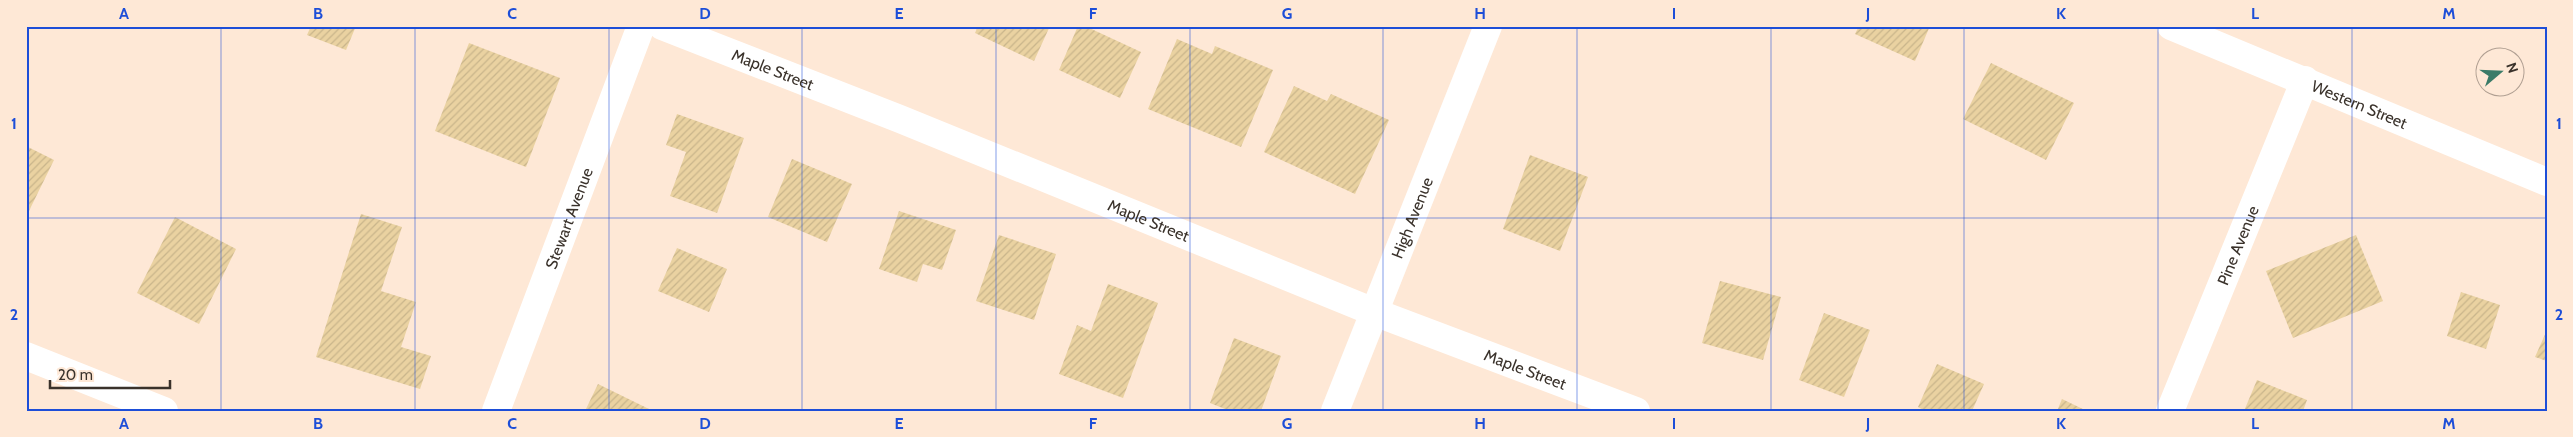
<svg xmlns="http://www.w3.org/2000/svg" width="2573" height="437" font-family="Cabin,sans-serif">
	<style>
		.building { fill: url(#building-hatch) }
		.lines { fill: none; stroke-linecap: round; stroke-linejoin: round }
		.minor { stroke: #fff; stroke-width: 28 }
		.tertiary { stroke: #fff; stroke-width: 28 }
		.grid { fill: none; stroke: #1d4ed8; stroke-width: 1; stroke-opacity: 0.55 }
		.labels { text-anchor: middle; dominant-baseline: central; stroke-width: 4; stroke-linejoin: round; paint-order: stroke }
		.street-label { font-size: 16px; fill: #3a322b; stroke: #fee8d6 }
		.neatline { fill: none; stroke: #1d4ed8; stroke-width: 2 }
		.grid-label { font-size: 16px; text-anchor: middle; font-weight: bold; fill: #1d4ed8 }
	</style>
	<defs>
		<pattern id="building-hatch" width="6" height="6" patternUnits="userSpaceOnUse" patternTransform="scale(1.25)"><rect width="6" height="6" fill="#ead2a1"/><path d="M-1 1l2-2M0 6l6-6M5 7l2-2" fill="none" stroke="#c9b58b"/></pattern>
	</defs>
	<rect width="100%" height="100%" fill="#fee8d6"/>
	<g class="building">
		<path d="M 311,26 L 356,26 L 346,50 L 307,35 Z"/>
		<path d="M 978,26 L 1050,26 L 1034,61 L 975,33 Z"/>
		<path d="M 1078,26 L 1085,26 L 1141,52 L 1120,98 L 1059,70 Z"/>
		<path d="M 1859,26 L 1930,26 L 1915,61 L 1855,34 Z"/>
		<path d="M 1177,39 L 1212,54 L 1215,46 L 1273,70 L 1241,147 L 1148,109 Z"/>
		<path d="M 469,43 L 560,78 L 526,167 L 435,131 Z"/>
		<path d="M 1991,63 L 2074,103 L 2046,160 L 1963,119 Z"/>
		<path d="M 1294,86 L 1327,101 L 1331,94 L 1389,120 L 1355,194 L 1264,152 Z"/>
		<path d="M 677,114 L 744,138 L 717,213 L 670,196 L 686,152 L 666,145 Z"/>
		<path d="M 26,146 L 54,160 L 26,217 Z"/>
		<path d="M 1530,155 L 1588,177 L 1560,251 L 1503,229 Z"/>
		<path d="M 792,159 L 852,184 L 827,242 L 768,217 Z"/>
		<path d="M 899,211 L 956,230 L 942,270 L 923,264 L 917,282 L 879,269 Z"/>
		<path d="M 361,214 L 402,227 L 381,291 L 416,302 L 401,347 L 431,356 L 420,389 L 316,357 Z"/>
		<path d="M 175,217 L 236,249 L 199,324 L 137,293 Z"/>
		<path d="M 999,235 L 1056,254 L 1034,320 L 976,301 Z"/>
		<path d="M 2356,235 L 2383,301 L 2293,338 L 2266,271 Z"/>
		<path d="M 677,248 L 727,269 L 709,312 L 658,291 Z"/>
		<path d="M 1720,281 L 1781,297 L 1763,360 L 1702,343 Z"/>
		<path d="M 1108,284 L 1158,303 L 1123,398 L 1059,374 L 1077,325 L 1091,331 Z"/>
		<path d="M 2461,292 L 2500,305 L 2486,349 L 2447,336 Z"/>
		<path d="M 1824,313 L 1870,330 L 1844,397 L 1799,380 Z"/>
		<path d="M 2547,330 L 2547,361 L 2535,357 Z"/>
		<path d="M 1234,338 L 1281,356 L 1261,411 L 1230,411 L 1210,403 Z"/>
		<path d="M 1937,364 L 1984,384 L 1972,411 L 1925,411 L 1918,407 Z"/>
		<path d="M 2257,380 L 2307,400 L 2303,411 L 2244,411 Z"/>
		<path d="M 598,384 L 649,409 L 649,411 L 585,411 Z"/>
		<path d="M 2062,399 L 2087,411 L 2057,411 Z"/>
	</g>
	<g class="lines">
		<g class="minor">
			<path id="s1" d="M 662,26 L 900,119 L 1374,312 L 1636,411"/>
			<path d="M 26,356 L 164,411"/>
			<path id="s2" d="M 496,411 L 641,26"/>
			<path id="s3" d="M 2170,411 L 2305,80"/>
		</g>
		<g class="tertiary">
			<path id="s4" d="M 2171,26 L 2547,182"/>
			<path id="s5" d="M 1335,411 L 1488,26"/>
		</g>
	</g>
	<path class="grid" d="M 221,26 L 221,411M 415,26 L 415,411M 609,26 L 609,411M 802,26 L 802,411M 996,26 L 996,411M 1190,26 L 1190,411M 1383,26 L 1383,411M 1577,26 L 1577,411M 1771,26 L 1771,411M 1964,26 L 1964,411M 2158,26 L 2158,411M 2352,26 L 2352,411M 26,218 L 2547,218"/>
	<g class="labels">
		<g class="street-label">
			<text stroke="none"><textPath href="#s1" startOffset="119">Maple Street</textPath></text>
			<text stroke="none"><textPath href="#s4" startOffset="204">Western Street</textPath></text>
			<text stroke="none"><textPath href="#s2" startOffset="206">Stewart Avenue</textPath></text>
			<text stroke="none"><textPath href="#s5" startOffset="208">High Avenue</textPath></text>
			<text stroke="none"><textPath href="#s1" startOffset="524">Maple Street</textPath></text>
			<text stroke="none"><textPath href="#s3" startOffset="179">Pine Avenue</textPath></text>
			<text stroke="none"><textPath href="#s1" startOffset="929">Maple Street</textPath></text>
		</g>
	</g>
	<rect width="2573" height="437" fill="none" stroke="#fee8d6" stroke-width="55"/>
	<g transform="translate(2500 72) rotate(71)"><circle r="24" fill="#fee8d6" stroke="#b09f92"/>
	<path d="M0-4L9 19L0 12L-9 19Z" fill="#3b7b68"/>
	<text y="-8" font-size="14" font-weight="bold" text-anchor="middle" fill="#3a322b">N</text>
	</g>
	<path d="M50 380v8h120v-8" fill="none" stroke="#3a322b" stroke-width="2.5"/>
	<text x="58" y="380" font-size="15" fill="#3a322b" stroke="#fee8d6" stroke-width="4" paint-order="stroke">20 m</text>
	<rect x="28" y="28" width="2518" height="382" class="neatline"/>
	<g class="grid-label">
		<text x="124" y="19">A</text>
		<text x="318" y="19">B</text>
		<text x="512" y="19">C</text>
		<text x="705" y="19">D</text>
		<text x="899" y="19">E</text>
		<text x="1093" y="19">F</text>
		<text x="1287" y="19">G</text>
		<text x="1480" y="19">H</text>
		<text x="1674" y="19">I</text>
		<text x="1868" y="19">J</text>
		<text x="2061" y="19">K</text>
		<text x="2255" y="19">L</text>
		<text x="2449" y="19">M</text>
		<text x="14" y="129">1</text>
		<text x="2559" y="129">1</text>
		<text x="14" y="320">2</text>
		<text x="2559" y="320">2</text>
		<text x="124" y="429">A</text>
		<text x="318" y="429">B</text>
		<text x="512" y="429">C</text>
		<text x="705" y="429">D</text>
		<text x="899" y="429">E</text>
		<text x="1093" y="429">F</text>
		<text x="1287" y="429">G</text>
		<text x="1480" y="429">H</text>
		<text x="1674" y="429">I</text>
		<text x="1868" y="429">J</text>
		<text x="2061" y="429">K</text>
		<text x="2255" y="429">L</text>
		<text x="2449" y="429">M</text>
	</g>
</svg>
